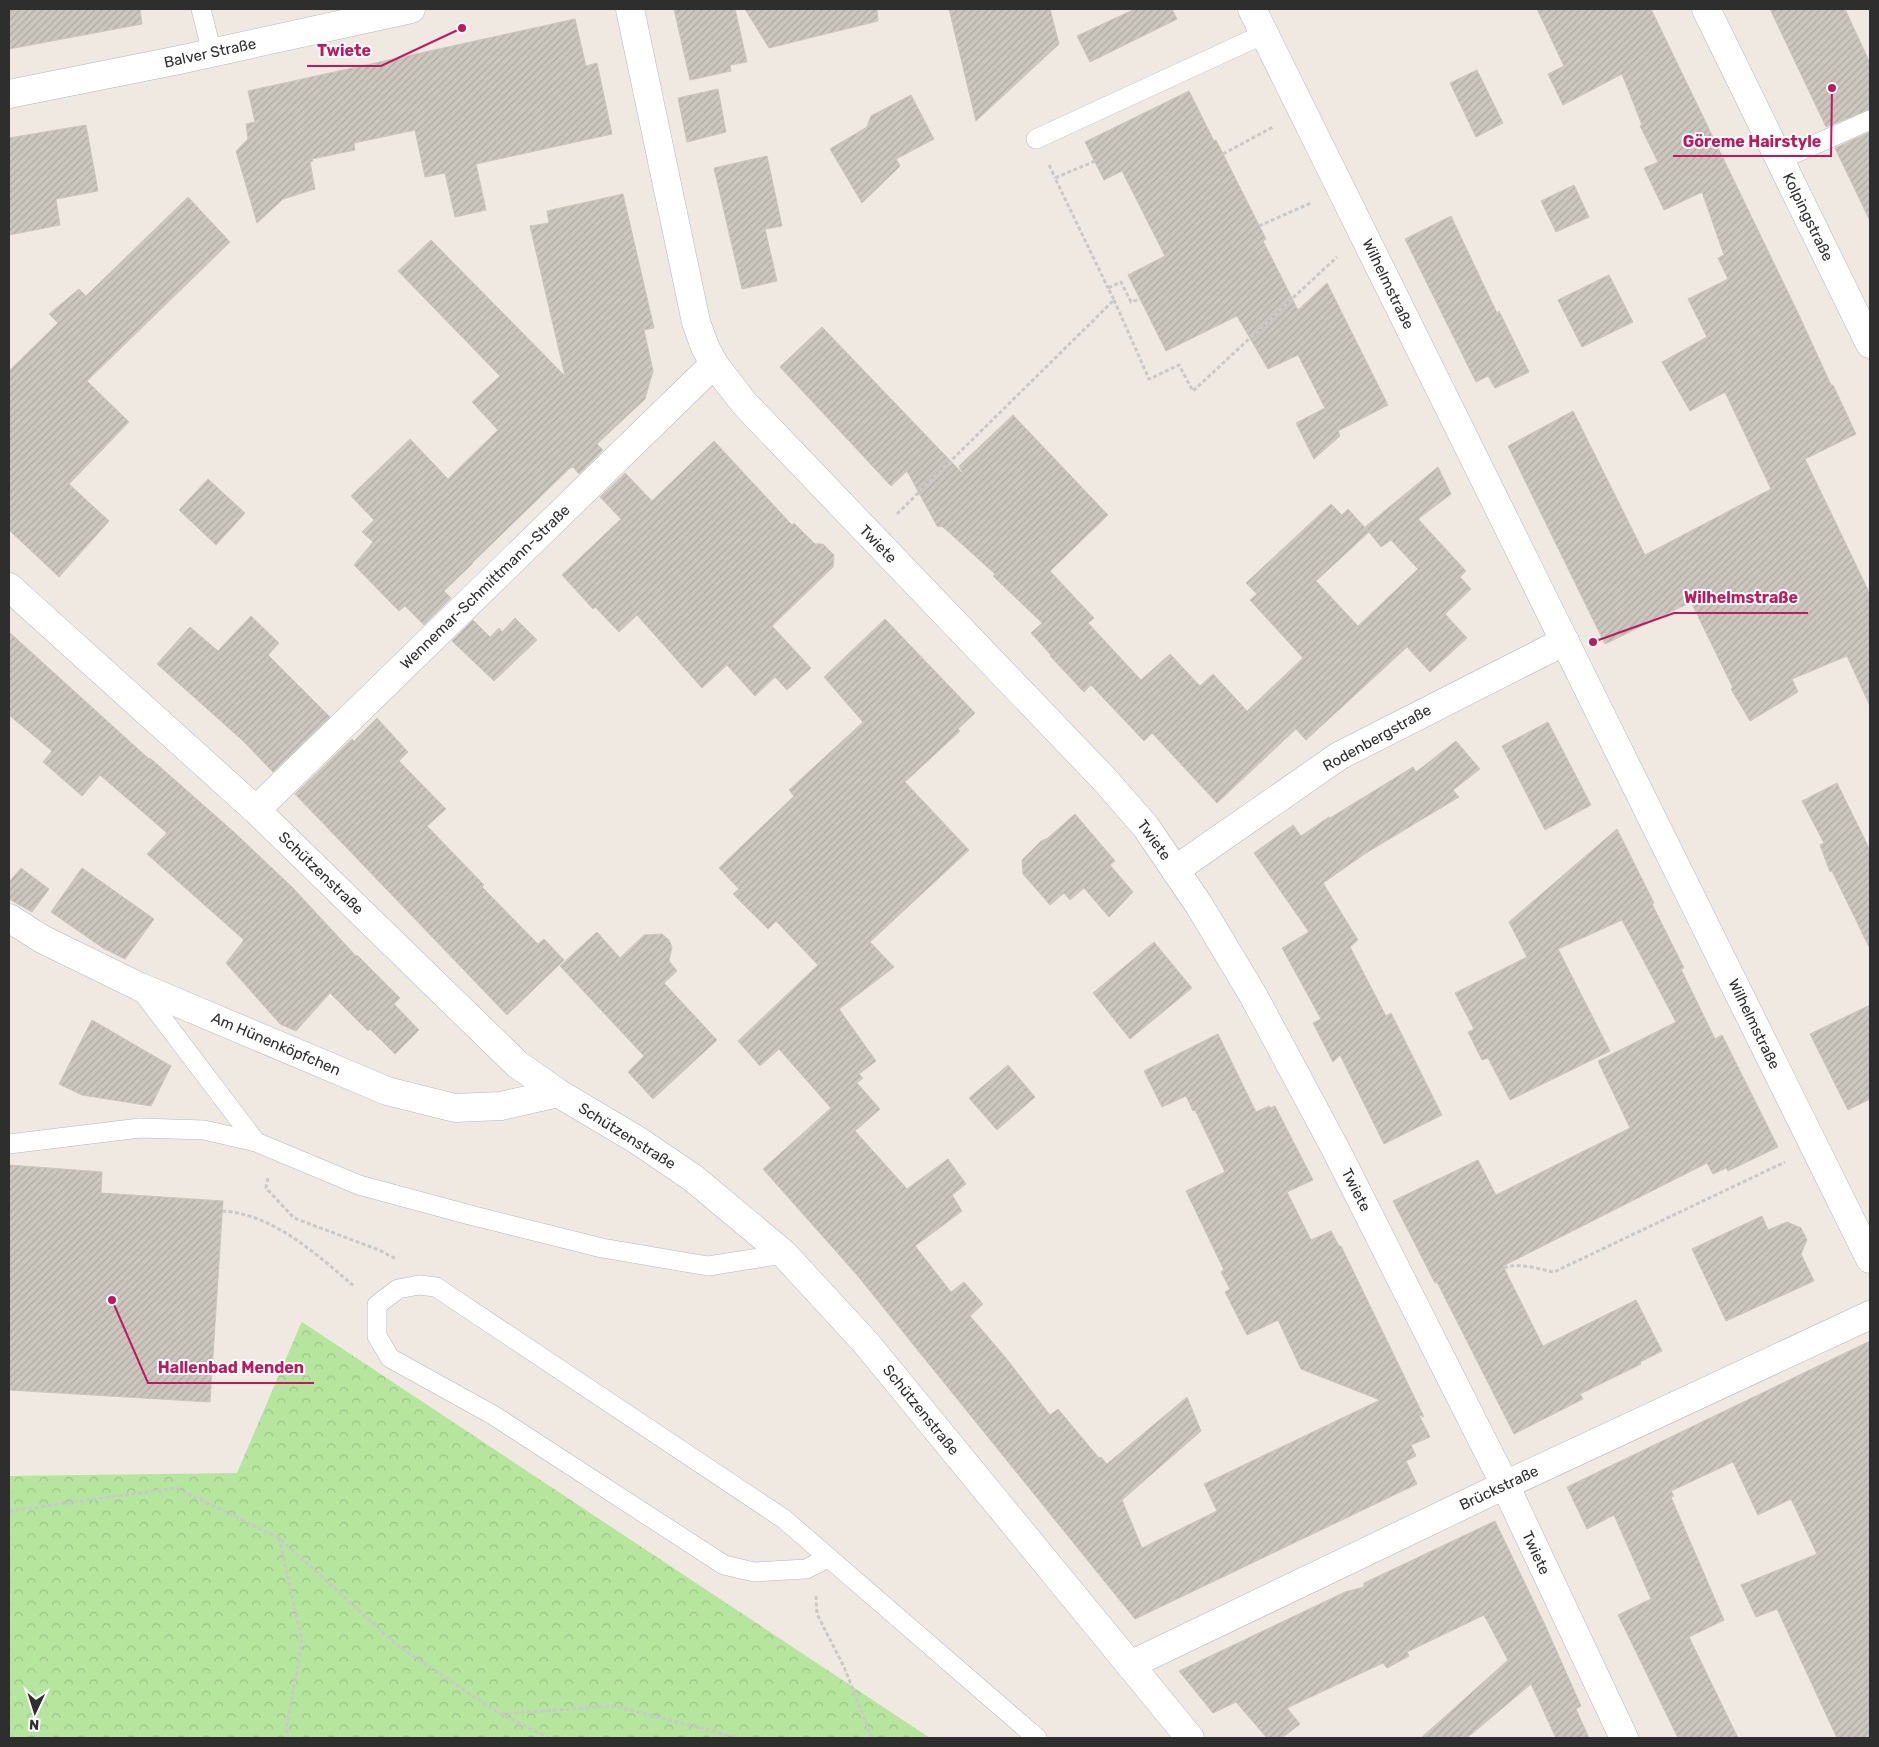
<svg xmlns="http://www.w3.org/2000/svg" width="1879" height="1747" font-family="Rubik,sans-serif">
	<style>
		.forest { fill: url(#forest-crowns) }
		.building { fill: url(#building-hatch); stroke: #cbc5ba }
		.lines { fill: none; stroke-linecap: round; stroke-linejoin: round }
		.service-casing { stroke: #b4b7c1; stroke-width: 20 }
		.minor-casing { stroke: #b4b7c1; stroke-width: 29 }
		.tertiary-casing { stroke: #b4b7c1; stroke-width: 29 }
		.path { stroke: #c9c9c9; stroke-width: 3; stroke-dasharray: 4 2.5; stroke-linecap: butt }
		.service { stroke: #fff; stroke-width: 19 }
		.minor { stroke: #fff; stroke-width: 28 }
		.tertiary { stroke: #fff; stroke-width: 28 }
		.labels { text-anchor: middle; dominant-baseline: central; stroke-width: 4; stroke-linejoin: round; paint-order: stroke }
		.street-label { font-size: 15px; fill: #2e2e2e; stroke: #fff }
		.leader { fill: none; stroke: #c2185b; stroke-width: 2 }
		.callout-dot { fill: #c2185b; stroke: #fff; stroke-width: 2 }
		.callout-label { font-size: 16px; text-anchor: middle; font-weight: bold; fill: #c2185b; stroke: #fff; stroke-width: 4; stroke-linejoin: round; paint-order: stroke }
	</style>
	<defs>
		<pattern id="forest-crowns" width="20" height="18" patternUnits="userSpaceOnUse" patternTransform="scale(1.25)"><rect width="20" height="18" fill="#b6e59e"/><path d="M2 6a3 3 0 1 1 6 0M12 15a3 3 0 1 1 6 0" fill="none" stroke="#9dc588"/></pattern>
		<pattern id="building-hatch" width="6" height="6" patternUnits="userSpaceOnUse" patternTransform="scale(1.25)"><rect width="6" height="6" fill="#cbc7bf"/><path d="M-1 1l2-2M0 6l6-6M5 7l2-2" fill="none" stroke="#afaba4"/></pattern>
	</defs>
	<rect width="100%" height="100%" fill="#efe9e1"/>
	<path class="forest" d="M 302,1321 L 302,1322 L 930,1738 L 9,1738 L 9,1476 L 237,1473 Z"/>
	<g class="building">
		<path d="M 9,9 L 140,9 L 142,24 L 9,49 Z"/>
		<path d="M 674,9 L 735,9 L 747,62 L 730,65 L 731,71 L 690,80 Z"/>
		<path d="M 745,9 L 877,9 L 878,21 L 769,48 Z"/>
		<path d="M 949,9 L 1050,9 L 1059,44 L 976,121 Z"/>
		<path d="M 1135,9 L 1172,9 L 1177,19 L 1090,62 L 1077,36 Z"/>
		<path d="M 1537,9 L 1651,9 L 1799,315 L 1831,385 L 1833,385 L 1856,434 L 1805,459 L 1870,594 L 1870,706 L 1847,656 L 1792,679 L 1798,692 L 1750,721 L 1731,689 L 1733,688 L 1691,602 L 1605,644 L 1508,446 L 1573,411 L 1645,555 L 1771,489 L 1725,392 L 1690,411 L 1662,362 L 1707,337 L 1688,299 L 1728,279 L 1718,258 L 1724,255 L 1702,192 L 1664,210 L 1644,168 L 1658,162 L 1640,126 L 1642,125 L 1622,74 L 1563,105 L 1548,74 L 1564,66 Z"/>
		<path d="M 1770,9 L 1845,9 L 1870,63 L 1870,109 L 1826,127 Z"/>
		<path d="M 575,19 L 586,66 L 597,63 L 612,134 L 476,164 L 486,210 L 455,217 L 445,173 L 425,177 L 415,130 L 354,143 L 355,150 L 312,159 L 313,161 L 310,162 L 315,189 L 283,199 L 257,223 L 236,151 L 248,139 L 246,124 L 255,122 L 248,91 Z"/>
		<path d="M 1477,70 L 1503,123 L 1476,137 L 1450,83 Z"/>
		<path d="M 718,89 L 726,132 L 687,142 L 678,98 Z"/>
		<path d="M 1189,91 L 1214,141 L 1216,140 L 1266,239 L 1263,241 L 1298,310 L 1327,283 L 1388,405 L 1338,431 L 1340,436 L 1314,459 L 1296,423 L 1325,408 L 1298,355 L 1268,369 L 1237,316 L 1166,351 L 1128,275 L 1165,256 L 1122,171 L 1104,180 L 1085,142 Z"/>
		<path d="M 911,95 L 934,139 L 896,159 L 900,166 L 862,203 L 830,149 L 867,127 L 871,116 Z"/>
		<path d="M 86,125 L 98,191 L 56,199 L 60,225 L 9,235 L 9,138 Z"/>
		<path d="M 1870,132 L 1870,221 L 1835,148 Z"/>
		<path d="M 767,156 L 782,226 L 765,229 L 777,281 L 742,289 L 714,168 Z"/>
		<path d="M 1574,185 L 1589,217 L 1556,232 L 1541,201 Z"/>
		<path d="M 623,194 L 654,328 L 644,330 L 653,371 L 645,399 L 597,444 L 603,450 L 579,474 L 573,467 L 570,468 L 472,563 L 473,563 L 444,591 L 451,598 L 424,625 L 405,606 L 399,611 L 354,565 L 373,542 L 362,532 L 374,520 L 351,496 L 410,439 L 448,479 L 498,430 L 472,402 L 500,376 L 398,271 L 431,240 L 565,376 L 530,226 L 549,223 L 547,211 Z"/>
		<path d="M 188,197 L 230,242 L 87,381 L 129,422 L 69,484 L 109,521 L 59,577 L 9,530 L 9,371 L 58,323 L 49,314 L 79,289 L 86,296 Z"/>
		<path d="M 1451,216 L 1497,313 L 1499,311 L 1529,372 L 1495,388 L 1488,376 L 1476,382 L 1405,239 Z"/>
		<path d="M 1609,275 L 1633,322 L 1582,347 L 1558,300 Z"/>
		<path d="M 822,327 L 964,475 L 959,466 L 1013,415 L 1108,515 L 1050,571 L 1094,618 L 1088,623 L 1141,680 L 1170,654 L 1200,686 L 1213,674 L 1247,711 L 1303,658 L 1250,600 L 1257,594 L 1246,583 L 1331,504 L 1342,515 L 1348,509 L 1369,532 L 1316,581 L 1358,626 L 1418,569 L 1391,540 L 1381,547 L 1365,527 L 1438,467 L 1451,494 L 1418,519 L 1466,571 L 1460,577 L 1471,589 L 1445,614 L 1467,638 L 1430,672 L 1407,647 L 1306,740 L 1296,729 L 1217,803 L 1152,733 L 1144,741 L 1091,685 L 1084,692 L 1050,656 L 1051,655 L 1031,633 L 1042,623 L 993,576 L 995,574 L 943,527 L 937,526 L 907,471 L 891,486 L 780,367 Z"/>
		<path d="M 714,441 L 792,525 L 794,523 L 815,544 L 823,544 L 834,555 L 833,567 L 772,626 L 811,668 L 787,690 L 775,677 L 755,696 L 727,665 L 702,688 L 637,615 L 619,632 L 595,607 L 593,609 L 562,575 L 621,519 L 600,497 L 625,473 L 652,501 Z"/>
		<path d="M 208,479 L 245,513 L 216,545 L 179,510 Z"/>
		<path d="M 251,616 L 279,643 L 268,655 L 330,717 L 273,772 L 242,740 L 157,664 L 190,627 L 218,651 Z"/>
		<path d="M 515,618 L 537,640 L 494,681 L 452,641 L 473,620 L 490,637 L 499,628 L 502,632 Z"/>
		<path d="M 885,619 L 975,713 L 958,729 L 960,731 L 905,782 L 969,850 L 870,942 L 894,967 L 839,1009 L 876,1061 L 859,1074 L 863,1078 L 857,1083 L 880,1109 L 855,1131 L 907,1189 L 948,1159 L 966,1184 L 952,1195 L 962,1211 L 915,1246 L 951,1292 L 964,1282 L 983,1304 L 970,1316 L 1006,1358 L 1050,1415 L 1058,1409 L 1099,1458 L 1101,1457 L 1107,1464 L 1187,1397 L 1201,1431 L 1122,1500 L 1142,1548 L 1217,1511 L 1204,1484 L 1380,1400 L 1301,1369 L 1278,1320 L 1247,1335 L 1225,1292 L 1230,1289 L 1221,1272 L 1224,1270 L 1186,1191 L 1225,1172 L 1195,1110 L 1193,1111 L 1186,1096 L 1162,1107 L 1144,1071 L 1218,1034 L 1256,1112 L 1269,1106 L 1270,1108 L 1275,1106 L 1313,1180 L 1287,1192 L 1311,1240 L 1331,1231 L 1339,1246 L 1341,1246 L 1424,1417 L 1419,1415 L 1430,1437 L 1411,1445 L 1416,1456 L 1406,1461 L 1417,1484 L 1135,1619 L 857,1275 L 763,1169 L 831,1108 L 779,1049 L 760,1066 L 738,1041 L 818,965 L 776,921 L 768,929 L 733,894 L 739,889 L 719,868 L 794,796 L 789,790 L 863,722 L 824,677 Z"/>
		<path d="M 9,632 L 149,759 L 150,758 L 235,833 L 293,888 L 356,956 L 357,955 L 400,998 L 394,1004 L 419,1030 L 395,1054 L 370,1029 L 368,1031 L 330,993 L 296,1031 L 280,1024 L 226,963 L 244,940 L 147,854 L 167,833 L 100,775 L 82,796 L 43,762 L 52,751 L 9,715 Z"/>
		<path d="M 377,718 L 408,752 L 399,761 L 446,809 L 427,826 L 484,885 L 482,887 L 538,944 L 544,939 L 564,960 L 507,1015 L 295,794 L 352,739 L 354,741 Z"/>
		<path d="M 1548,722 L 1591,805 L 1545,830 L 1502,746 Z"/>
		<path d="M 1456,741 L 1480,769 L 1453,790 L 1459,797 L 1366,853 L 1323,883 L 1358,940 L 1350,947 L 1386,1016 L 1391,1013 L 1442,1115 L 1384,1144 L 1340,1055 L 1333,1062 L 1313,1023 L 1321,1019 L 1282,948 L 1309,932 L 1254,853 L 1293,825 L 1301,836 L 1329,817 L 1330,818 L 1413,767 L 1416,772 Z"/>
		<path d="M 1837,783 L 1870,850 L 1870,949 L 1832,871 L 1830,872 L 1820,845 L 1824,843 L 1802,801 Z"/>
		<path d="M 1075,814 L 1115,861 L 1110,865 L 1133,892 L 1109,917 L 1084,888 L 1070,900 L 1064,893 L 1050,905 L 1023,874 L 1022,860 L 1041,841 L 1048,838 Z"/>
		<path d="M 1617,829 L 1654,903 L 1652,904 L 1684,968 L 1681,969 L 1715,1039 L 1722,1035 L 1778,1147 L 1728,1171 L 1726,1168 L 1713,1174 L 1707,1163 L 1503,1266 L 1543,1346 L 1636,1300 L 1662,1351 L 1640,1362 L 1641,1364 L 1580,1394 L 1583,1399 L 1514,1434 L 1437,1282 L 1435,1283 L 1393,1201 L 1478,1160 L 1496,1195 L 1630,1128 L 1598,1061 L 1676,1022 L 1622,920 L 1558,949 L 1610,1051 L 1510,1100 L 1488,1058 L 1482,1060 L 1468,1032 L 1474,1029 L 1455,993 L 1527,957 L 1509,922 Z"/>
		<path d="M 21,868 L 49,889 L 32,912 L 9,899 L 9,882 Z"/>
		<path d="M 82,868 L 154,919 L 125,959 L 103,948 L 51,912 Z"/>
		<path d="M 597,932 L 620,958 L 644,935 L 662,934 L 669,940 L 672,947 L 669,961 L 677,971 L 664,983 L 717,1040 L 653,1099 L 628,1072 L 644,1056 L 560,966 Z"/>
		<path d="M 1154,942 L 1192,988 L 1130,1039 L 1093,993 Z"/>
		<path d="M 1870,1005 L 1870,1099 L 1848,1110 L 1810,1034 Z"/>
		<path d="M 92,1020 L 171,1066 L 151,1106 L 82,1095 L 59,1084 Z"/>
		<path d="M 1008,1065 L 1035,1097 L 997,1130 L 969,1098 Z"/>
		<path d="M 9,1165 L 102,1172 L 101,1193 L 223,1201 L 210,1402 L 9,1390 Z"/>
		<path d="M 1762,1216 L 1768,1230 L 1787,1222 L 1801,1228 L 1807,1240 L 1801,1254 L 1814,1281 L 1726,1321 L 1692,1249 Z"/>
		<path d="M 1870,1341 L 1870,1738 L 1837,1738 L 1777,1609 L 1756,1617 L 1741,1585 L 1817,1554 L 1791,1499 L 1758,1515 L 1733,1462 L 1671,1491 L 1674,1496 L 1671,1497 L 1724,1620 L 1689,1637 L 1738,1738 L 1678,1738 L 1618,1615 L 1651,1599 L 1614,1515 L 1587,1529 L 1567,1487 Z"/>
		<path d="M 1495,1521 L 1545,1625 L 1581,1706 L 1576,1709 L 1589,1738 L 1556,1738 L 1531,1684 L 1467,1738 L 1421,1738 L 1508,1660 L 1484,1615 L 1407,1652 L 1409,1656 L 1387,1668 L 1383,1663 L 1287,1708 L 1300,1724 L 1282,1738 L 1267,1738 L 1236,1702 L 1213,1713 L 1179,1671 L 1345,1592 L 1364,1587 L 1364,1583 Z"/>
	</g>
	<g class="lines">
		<defs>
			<g id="service">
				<path d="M 201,9 L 212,53"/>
				<path d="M 1036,139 L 1264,34"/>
				<path d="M 1780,160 L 1870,120"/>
				<path d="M 140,989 L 256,1142"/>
				<path d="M 9,1144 L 140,1128 L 204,1130 L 256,1142 L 359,1185 L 470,1215 L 602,1248 L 708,1266 L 784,1254"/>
				<path d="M 828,1558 L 806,1569 L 754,1572 L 724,1565 L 493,1415 L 390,1358 L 377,1336 L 377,1305 L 398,1289 L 419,1285 L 436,1287 L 784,1519 L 1037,1738"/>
			</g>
			<g id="minor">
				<path d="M 630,9 L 696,322 L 705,347 L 714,364 L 744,403 L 1105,780 L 1146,827 L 1199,905 L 1253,995 L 1336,1150 L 1505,1485 L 1624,1738"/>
				<path d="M 1252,9 L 1870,1259"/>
				<path d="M 1706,9 L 1870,344"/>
				<path d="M 9,587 L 256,810 L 517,1064 L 558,1093 L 637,1140 L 693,1178 L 784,1254 L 866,1343 L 1190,1738"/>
				<path d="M 256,810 L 714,364"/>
				<path d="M 1175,870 L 1339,756 L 1565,641"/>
				<path d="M 9,918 L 42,939 L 138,986 L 387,1091 L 455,1108 L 501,1106 L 558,1093"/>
				<path d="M 1130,1665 L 1505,1485 L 1870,1315"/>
			</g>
			<path id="tertiary" d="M 9,94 L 179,60 L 411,9"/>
		</defs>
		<use href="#service" class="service-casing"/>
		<use href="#minor" class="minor-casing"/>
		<use href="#tertiary" class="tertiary-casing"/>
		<g class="path">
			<path d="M 1223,154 L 1273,127"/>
			<path d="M 1095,161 L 1055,178 L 1108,288"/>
			<path d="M 1049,165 L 1055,178"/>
			<path d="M 1259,226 L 1311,203"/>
			<path d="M 1114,300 L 1149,379 L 1179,365 L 1193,391 L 1337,257"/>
			<path d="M 897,514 L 1114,300 L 1108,288 L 1121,282 L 1131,302 L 1140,299"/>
			<path d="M 268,1178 L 266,1188 L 294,1218 L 379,1250 L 396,1259"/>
			<path d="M 222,1211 C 274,1214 317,1255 355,1287"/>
			<path d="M 1504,1268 C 1519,1262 1538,1269 1554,1272 L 1785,1162"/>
			<path d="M 9,1511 L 176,1488 L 279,1538 L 398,1646 L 500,1714 L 549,1738"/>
			<path d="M 279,1538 L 302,1641 L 286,1730 L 288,1738"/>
			<path d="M 816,1596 L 817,1614 L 844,1667 L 872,1738"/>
			<path d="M 501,1714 L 614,1706 L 740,1738"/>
		</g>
		<use href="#service" class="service"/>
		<use href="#minor" class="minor"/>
		<use href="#tertiary" class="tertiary"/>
	</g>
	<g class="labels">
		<g class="street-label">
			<text transform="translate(210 53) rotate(-12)">Balver Straße</text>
			<text transform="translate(1808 217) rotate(64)">Kolpingstraße</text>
			<text transform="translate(1388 284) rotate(64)">Wilhelmstraße</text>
			<text transform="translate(878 544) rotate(46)">Twiete</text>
			<text transform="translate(485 587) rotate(-44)">Wennemar-Schmittmann-Straße</text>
			<text transform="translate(1377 738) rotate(-29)">Rodenbergstraße</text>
			<text transform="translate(1154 840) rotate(54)">Twiete</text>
			<text transform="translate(321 873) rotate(44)">Schützenstraße</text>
			<text transform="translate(1754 1024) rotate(64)">Wilhelmstraße</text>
			<text transform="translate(276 1044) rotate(23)">Am Hünenköpfchen</text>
			<text transform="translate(627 1136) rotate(32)">Schützenstraße</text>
			<text transform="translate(1356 1190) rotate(63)">Twiete</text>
			<text transform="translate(921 1410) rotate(51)">Schützenstraße</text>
			<text transform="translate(1499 1488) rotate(-25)">Brückstraße</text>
			<text transform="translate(1536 1553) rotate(65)">Twiete</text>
		</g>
	</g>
	<path class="leader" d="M462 28L381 66H307M1832 88L1831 156H1673M1593 642L1674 613H1808M112 1300L148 1383H314"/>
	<g class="callout-dot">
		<circle cx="462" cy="28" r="5"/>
		<circle cx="1832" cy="88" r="5"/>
		<circle cx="1593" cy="642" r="5"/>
		<circle cx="112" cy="1300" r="5"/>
	</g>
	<g class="callout-label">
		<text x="344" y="56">Twiete</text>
		<text x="1752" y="147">Göreme Hairstyle</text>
		<text x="1741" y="603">Wilhelmstraße</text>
		<text x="231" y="1373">Hallenbad Menden</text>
	</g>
	<rect width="1879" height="1747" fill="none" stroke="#2e2e2e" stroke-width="20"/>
	<g transform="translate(35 1712) rotate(184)" stroke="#ffffff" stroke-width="4" paint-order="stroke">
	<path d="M0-4L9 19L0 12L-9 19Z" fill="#2e2e2e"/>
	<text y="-8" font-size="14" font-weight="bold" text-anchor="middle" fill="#2e2e2e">N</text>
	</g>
</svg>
